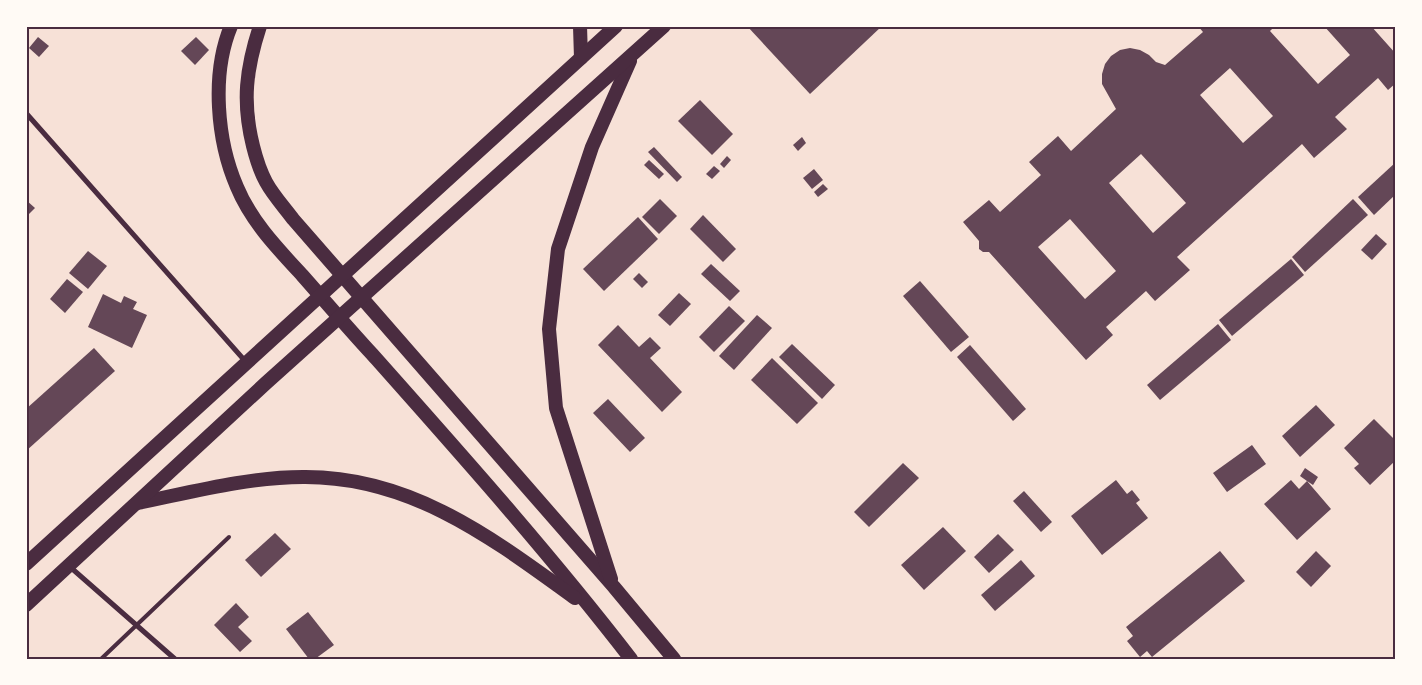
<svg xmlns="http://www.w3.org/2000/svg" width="1422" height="685" font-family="Jost,sans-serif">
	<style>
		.building { fill: #644757; fill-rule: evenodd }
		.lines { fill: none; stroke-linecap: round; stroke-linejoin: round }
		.service { stroke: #4a2c40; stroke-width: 4 }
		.minor { stroke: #4a2c40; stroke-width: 5 }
		.trunk { stroke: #4a2c40; stroke-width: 14 }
		.neatline { fill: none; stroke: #4a2c40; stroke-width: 2 }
	</style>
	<rect width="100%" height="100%" fill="#f7e1d7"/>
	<g class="building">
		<path d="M 747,26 L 882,26 L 810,94 Z"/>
		<path d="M 1198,26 L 1275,26 L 1270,31 L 1318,84 L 1350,55 L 1324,26 L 1371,26 L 1396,54 L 1396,83 L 1388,90 L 1378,78 L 1335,117 L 1347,129 L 1314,158 L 1302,144 L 1177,257 L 1190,270 L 1155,301 L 1146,291 L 1106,327 L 1113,335 L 1086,360 L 989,252 L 983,252 L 979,249 L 979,241 L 963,222 L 989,200 L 1000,212 L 1041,175 L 1029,162 L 1058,136 L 1071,151 L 1116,109 L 1102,84 L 1102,74 L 1105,64 L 1111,56 L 1120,50 L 1130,48 L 1140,50 L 1149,55 L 1156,62 L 1165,65 L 1203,32 ZM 1230,68 L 1273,116 L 1243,143 L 1200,95 ZM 1141,154 L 1186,203 L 1153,233 L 1109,183 ZM 1070,219 L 1116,271 L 1085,299 L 1038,247 Z"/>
		<path d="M 38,37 L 49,46 L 39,57 L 29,48 Z"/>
		<path d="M 196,37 L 209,50 L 195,65 L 181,51 Z"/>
		<path d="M 700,100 L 733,134 L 712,155 L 678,121 Z"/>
		<path d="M 802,137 L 806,143 L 798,151 L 793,145 Z"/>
		<path d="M 654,147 L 682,177 L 677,182 L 648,152 Z"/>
		<path d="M 727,156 L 731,160 L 724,168 L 720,164 Z"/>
		<path d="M 649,160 L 664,174 L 659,179 L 644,165 Z"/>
		<path d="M 1396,162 L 1396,194 L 1374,215 L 1358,197 Z"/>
		<path d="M 714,166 L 720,171 L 712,179 L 706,174 Z"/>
		<path d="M 814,169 L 823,180 L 812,189 L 803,178 Z"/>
		<path d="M 823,184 L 828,189 L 818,197 L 814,192 Z"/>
		<path d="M 660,199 L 677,216 L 659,234 L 642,217 Z"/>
		<path d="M 1353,199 L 1368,215 L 1305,272 L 1292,257 Z"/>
		<path d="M 26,200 L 35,208 L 26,217 Z"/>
		<path d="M 703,215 L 736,249 L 723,262 L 690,229 Z"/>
		<path d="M 638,217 L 658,239 L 604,291 L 583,269 Z"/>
		<path d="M 1376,234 L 1387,244 L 1372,260 L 1361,250 Z"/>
		<path d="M 88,251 L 107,266 L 88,289 L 69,273 Z"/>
		<path d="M 1291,259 L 1304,275 L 1232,336 L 1219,320 Z"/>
		<path d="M 711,264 L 740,291 L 730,301 L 701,274 Z"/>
		<path d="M 639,273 L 648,282 L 642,288 L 633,279 Z"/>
		<path d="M 67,279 L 83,292 L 65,313 L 50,299 Z"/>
		<path d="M 920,281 L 969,337 L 951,352 L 903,296 Z"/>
		<path d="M 679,293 L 691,304 L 670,326 L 658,315 Z"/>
		<path d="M 103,294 L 121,303 L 124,296 L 137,302 L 133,309 L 147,315 L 132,348 L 88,327 Z"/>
		<path d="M 729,306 L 745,321 L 714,352 L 699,337 Z"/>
		<path d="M 757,315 L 772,328 L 734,370 L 719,356 Z"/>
		<path d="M 1218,324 L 1231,340 L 1160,400 L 1147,385 Z"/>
		<path d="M 618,325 L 639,347 L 650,337 L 661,348 L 650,358 L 682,392 L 662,412 L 598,345 Z"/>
		<path d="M 792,344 L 835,385 L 822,399 L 779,357 Z"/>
		<path d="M 970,345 L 1026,409 L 1013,421 L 957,357 Z"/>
		<path d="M 94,348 L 115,371 L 26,451 L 26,409 Z"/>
		<path d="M 772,358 L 818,403 L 797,424 L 751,380 Z"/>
		<path d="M 608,399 L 645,438 L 630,452 L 593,413 Z"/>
		<path d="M 1316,405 L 1335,425 L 1300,457 L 1282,436 Z"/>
		<path d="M 1374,419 L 1396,441 L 1394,454 L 1396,460 L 1370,485 L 1354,468 L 1359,464 L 1344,448 Z"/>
		<path d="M 1252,445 L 1266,464 L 1227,492 L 1213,473 Z"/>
		<path d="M 903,463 L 919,478 L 869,527 L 854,512 Z"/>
		<path d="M 1305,468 L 1318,477 L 1313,485 L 1307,481 L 1331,509 L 1297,540 L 1264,504 L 1291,480 L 1299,489 L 1307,481 L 1300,476 Z"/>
		<path d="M 1116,480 L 1127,494 L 1132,490 L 1140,500 L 1136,503 L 1148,518 L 1102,555 L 1071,516 Z"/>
		<path d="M 1024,491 L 1052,522 L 1041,532 L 1013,501 Z"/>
		<path d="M 943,527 L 966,551 L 924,590 L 901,565 Z"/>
		<path d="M 275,533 L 291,549 L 261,577 L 245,560 Z"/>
		<path d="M 998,534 L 1014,550 L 989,573 L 974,557 Z"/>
		<path d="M 1220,551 L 1245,581 L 1152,657 L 1147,651 L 1140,657 L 1127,641 L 1133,636 L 1126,627 Z"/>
		<path d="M 1316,551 L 1331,566 L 1311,587 L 1296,572 Z"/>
		<path d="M 1021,560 L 1035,576 L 995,611 L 981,595 Z"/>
		<path d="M 236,603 L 249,617 L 238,627 L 252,641 L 240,652 L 214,625 Z"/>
		<path d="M 308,612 L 334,645 L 315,659 L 309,659 L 286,629 Z"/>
	</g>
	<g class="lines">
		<path class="service" d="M 101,659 L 229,537"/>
		<g class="minor">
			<path d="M 26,113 L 246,362"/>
			<path d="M 69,566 L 175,659"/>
		</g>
		<g class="trunk">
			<path d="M 231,26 C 211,74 217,141 237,187 C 251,221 277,248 302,275 C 325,301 348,328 372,354 C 460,453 550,554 631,659"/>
			<path d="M 260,26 C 246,69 242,102 253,146 C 256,158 260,171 266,182 C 273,195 284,207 293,219 L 614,587 L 674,659"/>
			<path d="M 580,26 L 581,58"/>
			<path d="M 138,503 C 192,492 248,477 303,477 C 411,476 492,538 575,598"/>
			<path d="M 26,564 L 616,26"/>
			<path d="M 611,579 L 556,408 L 549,329 L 558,249 L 592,147 L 630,61"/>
			<path d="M 26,605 L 266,383 L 664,26"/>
		</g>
	</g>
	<rect width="1422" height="685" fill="none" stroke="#fffaf5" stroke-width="55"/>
	<rect x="28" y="28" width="1366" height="630" class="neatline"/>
</svg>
